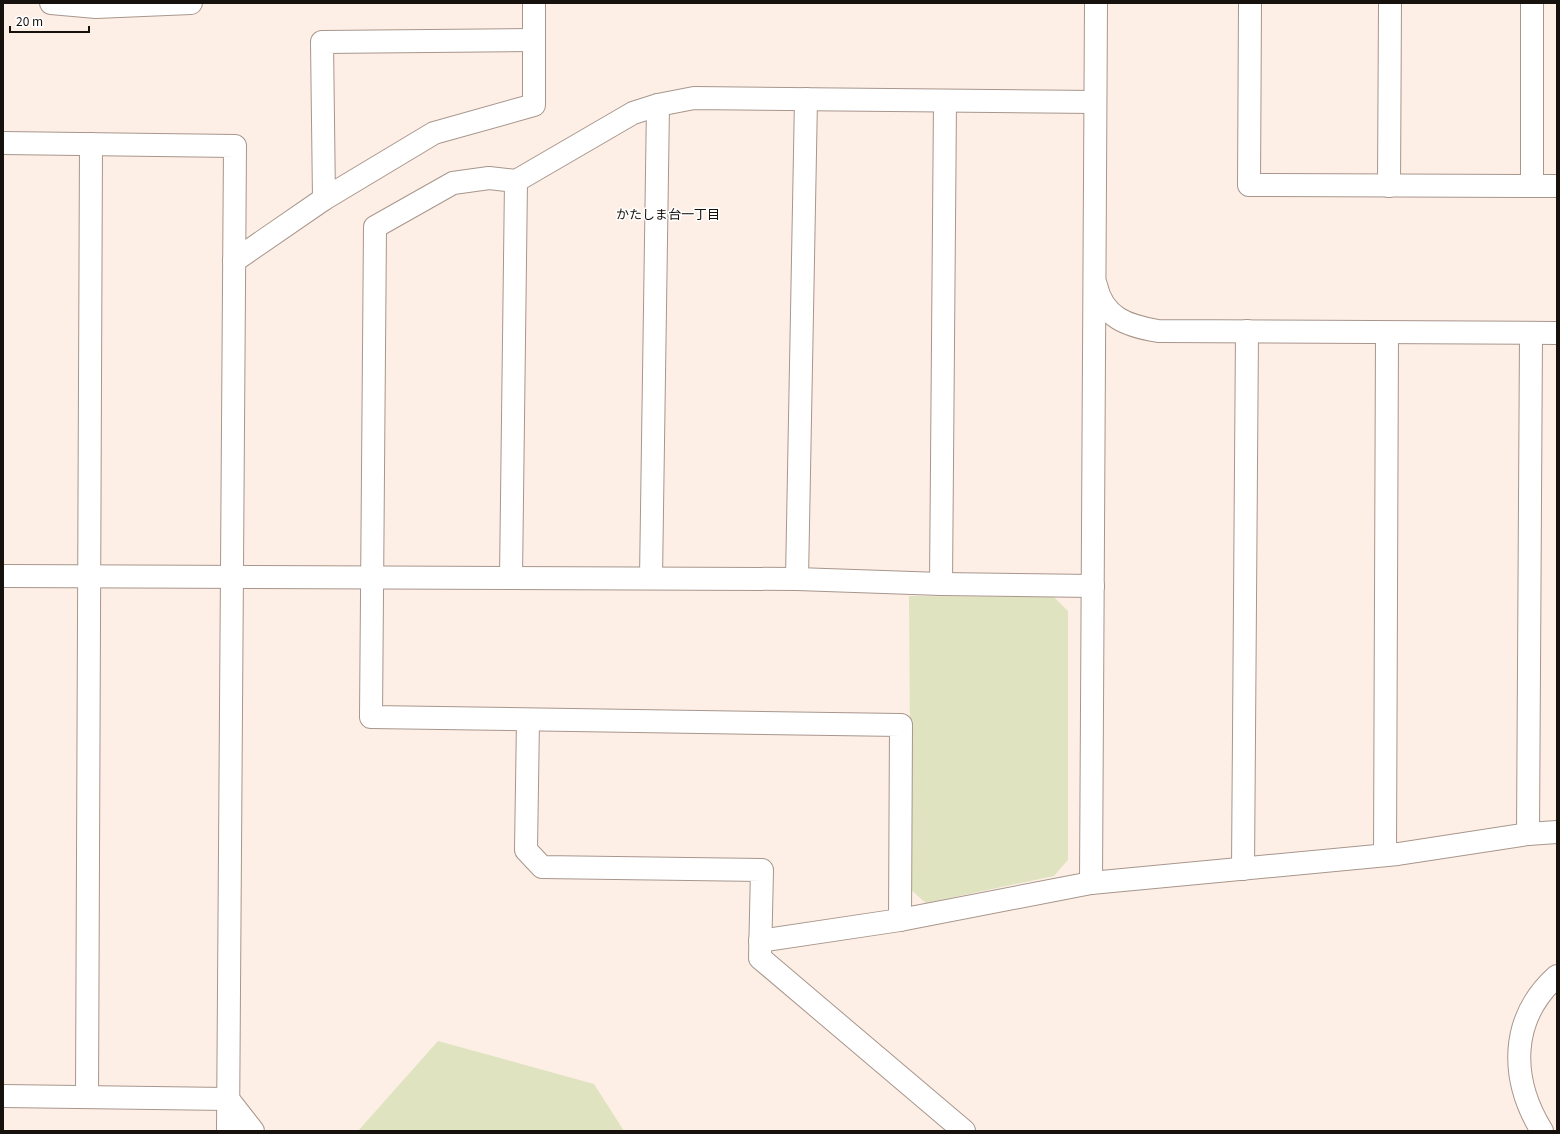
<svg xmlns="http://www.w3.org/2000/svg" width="1560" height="1134" font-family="Georgia,'Noto Sans JP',serif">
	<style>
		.green { fill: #dfe3c0 }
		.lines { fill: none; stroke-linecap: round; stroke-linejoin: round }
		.minor-casing { stroke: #a7968c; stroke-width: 24 }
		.minor { stroke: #fff; stroke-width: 22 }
		.labels { text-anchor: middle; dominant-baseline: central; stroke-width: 3; stroke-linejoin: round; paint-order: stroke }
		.neighbourhood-label { font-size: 13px; fill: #17110d; stroke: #fff }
	</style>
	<rect width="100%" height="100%" fill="#feefe6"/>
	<g class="green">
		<path d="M 909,596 L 1054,597 L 1068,611 L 1068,860 L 1054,876 L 926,903 L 911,890 Z"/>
		<path d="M 438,1041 L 594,1084 L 624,1131 L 358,1131 Z"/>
	</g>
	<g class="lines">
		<defs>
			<g id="minor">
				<path d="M 51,3 L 96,7 L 191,3"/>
				<path d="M 1250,3 L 1249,185 L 1557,186"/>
				<path d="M 3,143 L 235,146 L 228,1131"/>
				<path d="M 1389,186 L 1390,3"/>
				<path d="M 1532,186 L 1532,3"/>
				<path d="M 324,199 L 322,42 L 534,40"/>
				<path d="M 234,261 L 324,199 L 434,133 L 534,105 L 534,3"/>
				<path d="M 1096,285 C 1103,318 1128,326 1158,331 L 1557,333"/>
				<path d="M 3,576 L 797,579 L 941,584 L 1093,586"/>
				<path d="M 511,578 L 516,181"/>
				<path d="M 651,578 L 658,105"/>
				<path d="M 797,579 L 806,99"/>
				<path d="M 941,584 L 945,101"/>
				<path d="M 528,720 L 526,850 L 542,867 L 762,870 L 760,958 L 964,1131"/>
				<path d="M 1528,834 L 1531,333"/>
				<path d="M 1385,855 L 1387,333"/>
				<path d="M 1243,869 L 1247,331"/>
				<path d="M 1091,883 L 1096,3"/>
				<path d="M 900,920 L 901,725 L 371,717 L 375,227 L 453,183 L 489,178 L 516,181 L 633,113 L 658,105 L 694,98 L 1095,102"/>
				<path d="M 760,941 L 900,920 L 1091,883 L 1398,854 L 1528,834 L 1557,832"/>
				<path d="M 3,1096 L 228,1099 L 253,1131"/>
				<path d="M 87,1097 L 91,144"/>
				<path d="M 1542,1131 C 1510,1079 1509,1019 1557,976"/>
			</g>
		</defs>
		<use href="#minor" class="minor-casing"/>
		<use href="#minor" class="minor"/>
	</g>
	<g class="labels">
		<g class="neighbourhood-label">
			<text x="668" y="213">かたしま台一丁目</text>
		</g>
	</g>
	<rect width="1560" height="1134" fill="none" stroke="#17110d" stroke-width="8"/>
	<path d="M10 26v6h79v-6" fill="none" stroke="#17110d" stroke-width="2"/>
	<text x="16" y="26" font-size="12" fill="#17110d" stroke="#ffffff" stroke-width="3" paint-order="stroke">20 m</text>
</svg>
